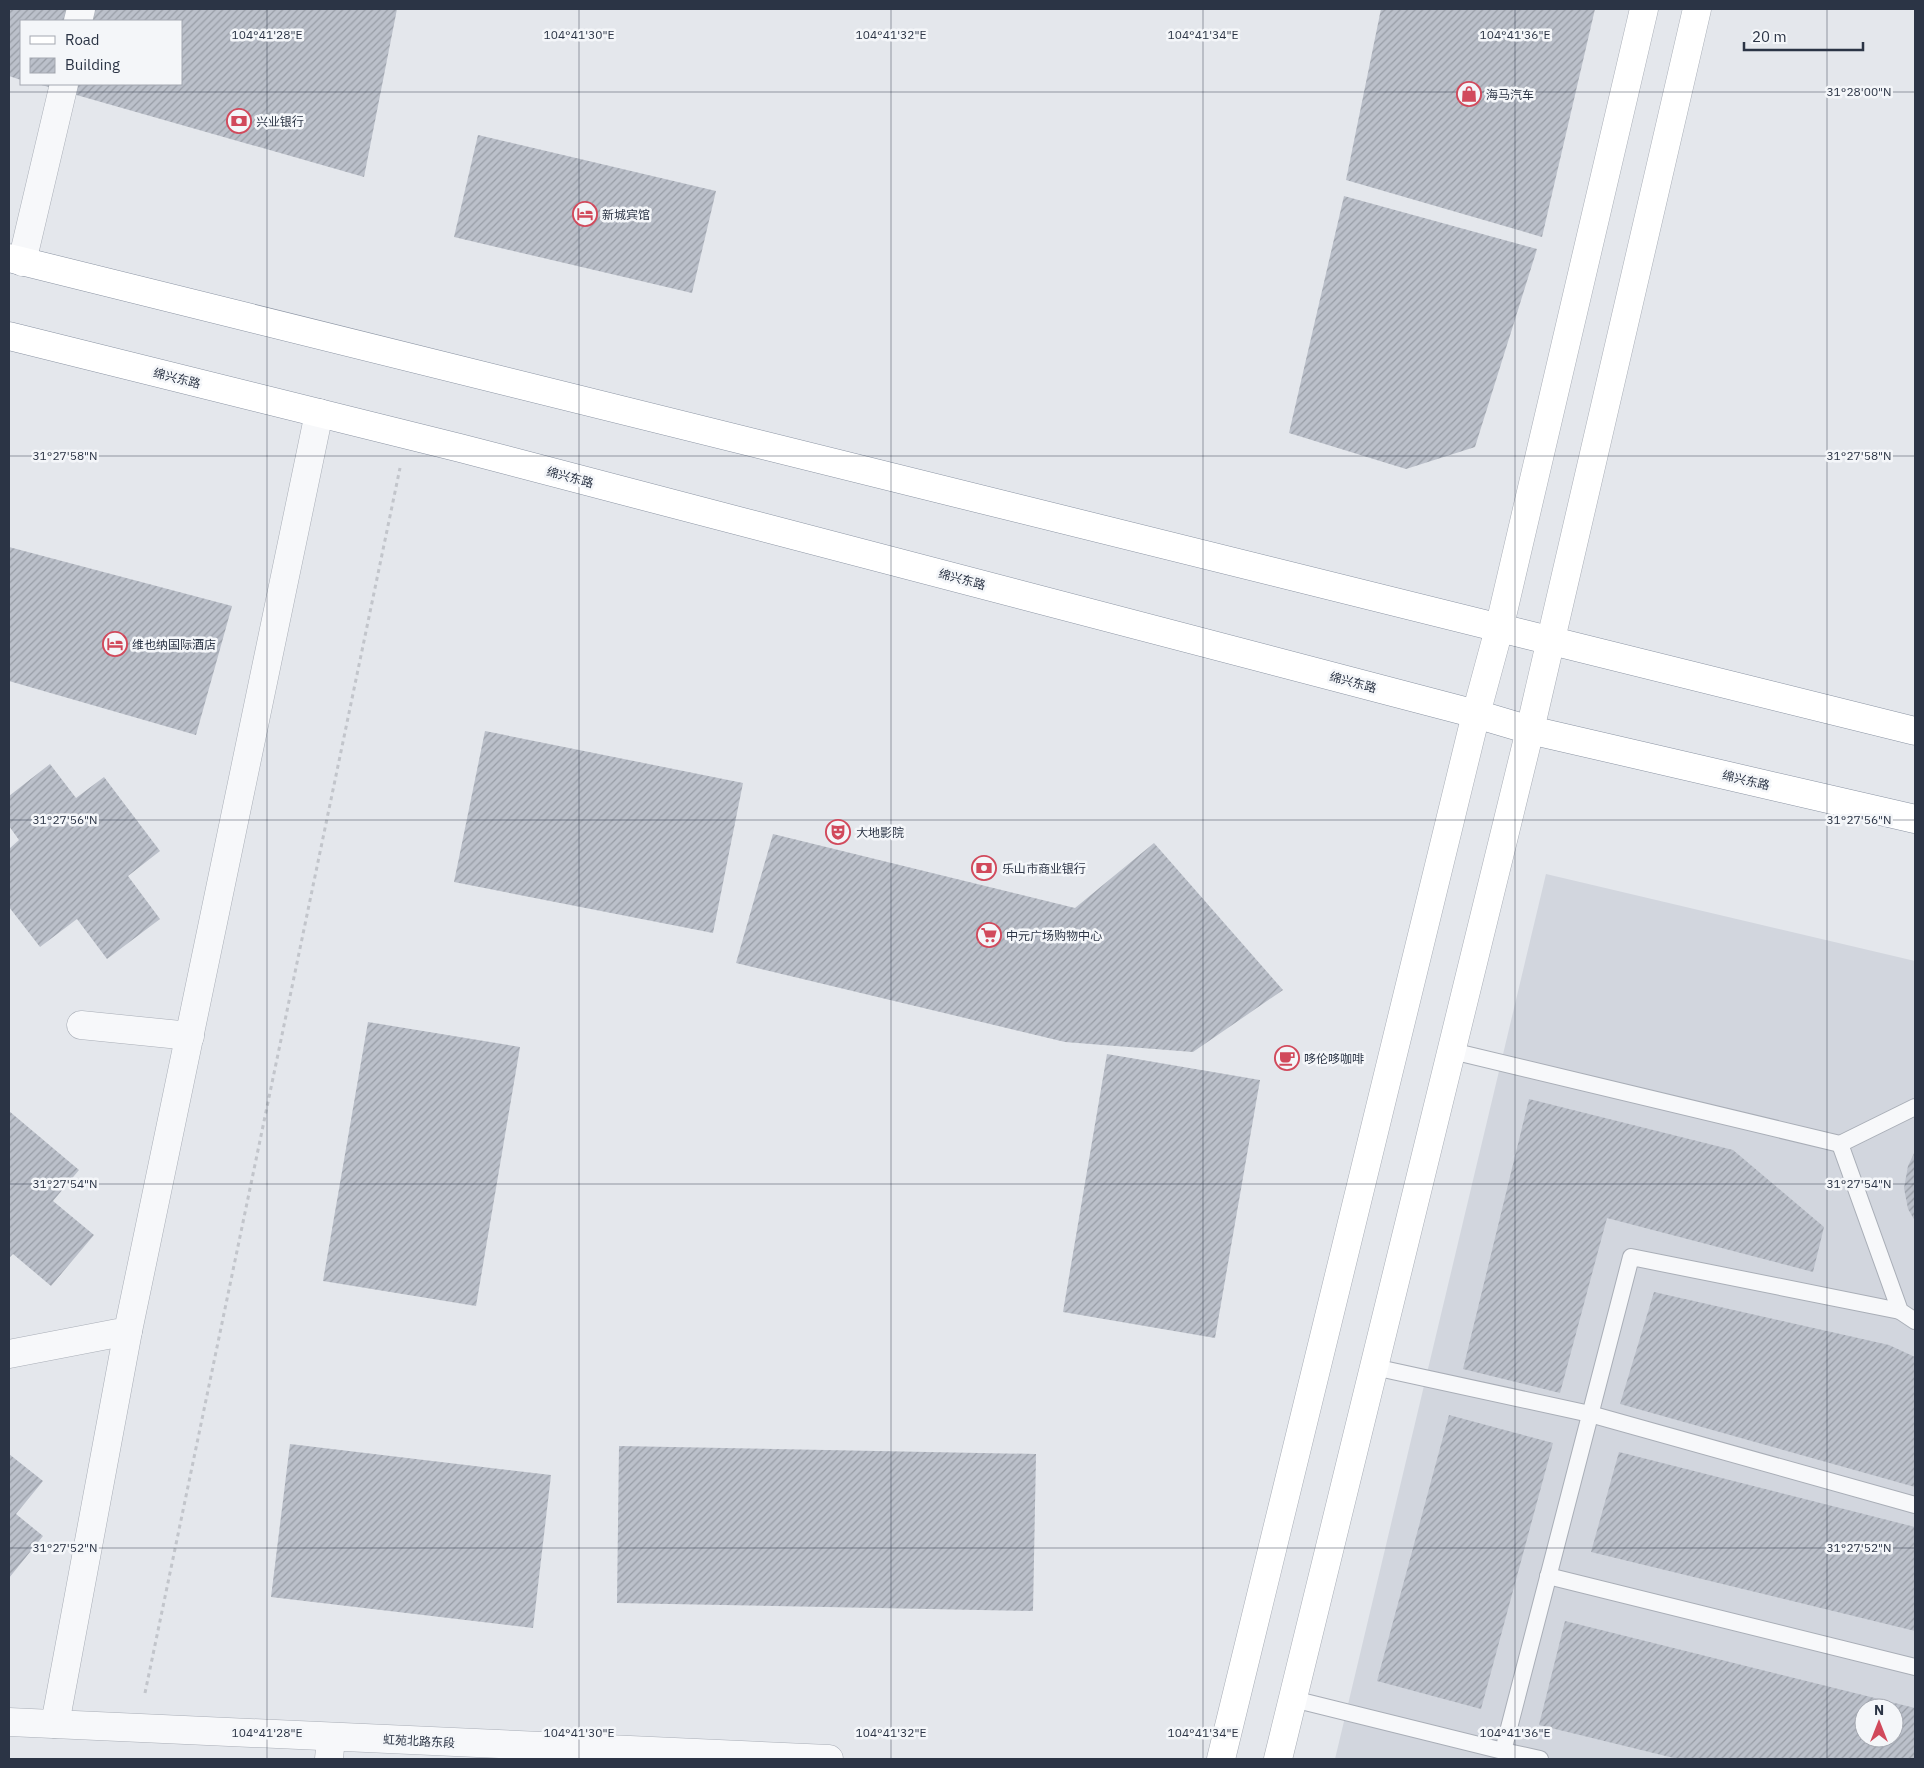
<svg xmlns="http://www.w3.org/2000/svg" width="1924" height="1768" font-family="'IBM Plex Sans','Noto Sans SC',sans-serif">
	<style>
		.built { fill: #d2d6de; fill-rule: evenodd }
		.building { fill: url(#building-hatch); fill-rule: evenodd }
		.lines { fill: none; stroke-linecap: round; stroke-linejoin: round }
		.service-casing { stroke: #a9aeb7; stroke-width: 18 }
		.minor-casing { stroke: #a9aeb7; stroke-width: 29 }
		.secondary-casing { stroke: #a9aeb7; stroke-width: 29 }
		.trunk-casing { stroke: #8b94a3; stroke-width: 29 }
		.path { stroke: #c2c5cb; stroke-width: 3; stroke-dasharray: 4 4; stroke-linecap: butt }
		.service { stroke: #f7f8fa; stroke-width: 16 }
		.minor { stroke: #f7f8fa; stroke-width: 28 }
		.secondary { stroke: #fff; stroke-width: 28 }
		.trunk { stroke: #fff; stroke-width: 28 }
		.ticks { fill: none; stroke: #2b3445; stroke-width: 1; stroke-opacity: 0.45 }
		.labels { text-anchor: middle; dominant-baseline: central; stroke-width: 5; stroke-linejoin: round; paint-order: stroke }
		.poi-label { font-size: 12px; fill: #2b3445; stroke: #f4f6f9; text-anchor: start }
		.street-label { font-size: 12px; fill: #2b3445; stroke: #f4f6f9 }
		.ticks-label { font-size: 12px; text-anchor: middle; fill: #2b3445; stroke: #f4f6f9; stroke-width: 5; stroke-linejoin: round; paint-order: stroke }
	</style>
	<defs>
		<pattern id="building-hatch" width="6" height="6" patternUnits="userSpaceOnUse" patternTransform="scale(1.25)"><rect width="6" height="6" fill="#bbc0ca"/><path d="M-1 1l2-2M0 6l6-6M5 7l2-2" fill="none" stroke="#989da6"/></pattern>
	</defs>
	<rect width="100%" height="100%" fill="#e4e7ec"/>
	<path class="built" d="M 1546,874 L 1915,961 L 1915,1759 L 1335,1759 ZM 1864,1708 L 1894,1708 L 1894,1738 L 1864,1738 Z"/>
	<g class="building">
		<path d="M 9,9 L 397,9 L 364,177 L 38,84 L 181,84 L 181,21 L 21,21 L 21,80 L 9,76 Z"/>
		<path d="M 1381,9 L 1595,9 L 1542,237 L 1346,180 Z"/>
		<path d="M 478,135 L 716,191 L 692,293 L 454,237 Z"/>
		<path d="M 1344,196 L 1537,249 L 1475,447 L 1406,469 L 1289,433 Z"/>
		<path d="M 9,547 L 232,606 L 196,735 L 9,681 Z"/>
		<path d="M 485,731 L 743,783 L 713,933 L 454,882 Z"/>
		<path d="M 50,764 L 76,798 L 104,777 L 160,851 L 128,876 L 160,919 L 107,959 L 77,919 L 40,947 L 9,907 L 9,849 L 19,840 L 9,826 L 9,796 Z"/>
		<path d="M 773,834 L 1075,908 L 1154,843 L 1283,990 L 1193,1052 L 1065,1042 L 736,963 Z"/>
		<path d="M 368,1022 L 520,1047 L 476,1306 L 323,1281 Z"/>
		<path d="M 1107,1054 L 1260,1080 L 1215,1338 L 1063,1312 Z"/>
		<path d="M 1529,1099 L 1733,1150 L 1824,1227 L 1813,1272 L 1607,1218 L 1560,1393 L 1463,1369 Z"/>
		<path d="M 9,1111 L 79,1170 L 53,1201 L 94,1235 L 51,1286 L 13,1254 L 9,1258 Z"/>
		<path d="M 1915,1151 L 1915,1221 L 1908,1209 L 1904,1188 L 1908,1166 Z"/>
		<path d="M 1654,1292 L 1889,1345 L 1915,1357 L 1915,1487 L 1620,1404 Z"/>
		<path d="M 1449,1415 L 1553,1443 L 1481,1709 L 1377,1681 Z"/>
		<path d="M 290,1444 L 551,1475 L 533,1628 L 271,1597 Z"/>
		<path d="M 619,1446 L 1036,1454 L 1033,1611 L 617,1603 Z"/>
		<path d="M 1619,1452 L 1915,1527 L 1915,1631 L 1591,1552 Z"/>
		<path d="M 9,1454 L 43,1481 L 16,1514 L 43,1536 L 9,1578 Z"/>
		<path d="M 1565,1621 L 1915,1708 L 1915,1759 L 1678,1759 L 1539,1725 ZM 1864,1708 L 1894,1708 L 1894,1738 L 1864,1738 Z"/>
	</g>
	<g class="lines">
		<defs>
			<g id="service">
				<path d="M 1452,1051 L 1840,1144 L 1915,1107"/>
				<path d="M 1840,1144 L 1900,1311 L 1915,1321"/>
				<path d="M 1374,1367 L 1590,1414 L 1915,1505"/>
				<path d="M 1548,1576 L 1915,1667"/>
				<path d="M 1293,1699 L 1503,1751"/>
				<path d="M 1540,1759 L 1503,1751 L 1631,1257 L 1900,1311"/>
			</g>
			<g id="minor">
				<path d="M 78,21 L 81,9"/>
				<path d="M 22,262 L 64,84"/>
				<path d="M 81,1025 L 190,1036"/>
				<path d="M 9,1354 L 128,1331 L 319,413"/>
				<path d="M 9,1722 L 829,1759"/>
				<path d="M 55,1724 L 128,1331"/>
				<path d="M 329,1759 L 331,1737"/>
			</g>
			<g id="secondary">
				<path d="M 1221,1759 L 1476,714 L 1499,629 L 1644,9"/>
				<path d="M 1278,1759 L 1530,730 L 1697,9"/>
			</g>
			<g id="trunk">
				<path d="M 9,258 L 1915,731"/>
				<path d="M 9,336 L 460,448 L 1476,714 L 1530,730 L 1915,819"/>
			</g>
		</defs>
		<use href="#service" class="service-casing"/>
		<use href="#minor" class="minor-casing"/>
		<use href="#secondary" class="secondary-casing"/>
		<use href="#trunk" class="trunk-casing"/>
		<path class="path" d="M 145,1693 L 400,468"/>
		<use href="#service" class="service"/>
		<use href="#minor" class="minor"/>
		<use href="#secondary" class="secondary"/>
		<use href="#trunk" class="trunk"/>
	</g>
	<path class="ticks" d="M 267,9 L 267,1759M 579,9 L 579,1759M 891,9 L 891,1759M 1203,9 L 1203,1759M 1515,9 L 1515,1759M 1827,9 L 1827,1759M 9,92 L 1915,92M 9,456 L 1915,456M 9,820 L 1915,820M 9,1184 L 1915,1184M 9,1548 L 1915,1548"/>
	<defs>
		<symbol id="shop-ring" viewBox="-11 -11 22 22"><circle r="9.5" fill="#f4f6f9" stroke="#d1495b" stroke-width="1.5"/><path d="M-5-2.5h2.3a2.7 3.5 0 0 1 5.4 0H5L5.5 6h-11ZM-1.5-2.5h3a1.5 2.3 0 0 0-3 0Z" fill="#d1495b"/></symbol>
		<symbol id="bank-ring" viewBox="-11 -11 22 22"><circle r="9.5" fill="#f4f6f9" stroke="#d1495b" stroke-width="1.5"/><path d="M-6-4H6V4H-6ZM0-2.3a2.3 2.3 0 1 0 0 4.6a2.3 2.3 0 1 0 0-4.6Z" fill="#d1495b"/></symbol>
		<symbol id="hotel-ring" viewBox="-11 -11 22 22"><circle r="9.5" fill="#f4f6f9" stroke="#d1495b" stroke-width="1.5"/><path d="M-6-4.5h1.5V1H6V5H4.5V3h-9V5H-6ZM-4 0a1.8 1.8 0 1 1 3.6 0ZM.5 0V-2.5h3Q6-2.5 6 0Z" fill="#d1495b"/></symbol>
		<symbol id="theatre-ring" viewBox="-11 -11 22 22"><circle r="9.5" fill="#f4f6f9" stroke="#d1495b" stroke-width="1.5"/><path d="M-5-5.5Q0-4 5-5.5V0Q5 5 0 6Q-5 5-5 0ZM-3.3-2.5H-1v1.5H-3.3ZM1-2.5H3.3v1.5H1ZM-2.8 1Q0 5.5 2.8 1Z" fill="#d1495b"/></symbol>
		<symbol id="supermarket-ring" viewBox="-11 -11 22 22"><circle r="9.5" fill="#f4f6f9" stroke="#d1495b" stroke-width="1.5"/><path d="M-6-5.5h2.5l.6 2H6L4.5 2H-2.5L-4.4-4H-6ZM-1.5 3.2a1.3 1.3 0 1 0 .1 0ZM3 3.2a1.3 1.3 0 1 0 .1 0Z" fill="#d1495b"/></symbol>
		<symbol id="cafe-ring" viewBox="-11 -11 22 22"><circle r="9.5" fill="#f4f6f9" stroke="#d1495b" stroke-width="1.5"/><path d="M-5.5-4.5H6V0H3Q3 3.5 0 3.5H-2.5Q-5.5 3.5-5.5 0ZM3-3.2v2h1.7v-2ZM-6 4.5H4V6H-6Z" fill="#d1495b"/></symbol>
	</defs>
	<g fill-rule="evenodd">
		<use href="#shop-ring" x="1455" y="80" width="28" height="28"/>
		<use href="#bank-ring" x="225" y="107" width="28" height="28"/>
		<use href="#hotel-ring" x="571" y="200" width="28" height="28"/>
		<use href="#hotel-ring" x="101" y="630" width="28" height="28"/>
		<use href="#theatre-ring" x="824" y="818" width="28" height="28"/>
		<use href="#bank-ring" x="970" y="854" width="28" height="28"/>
		<use href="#supermarket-ring" x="975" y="921" width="28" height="28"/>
		<use href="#cafe-ring" x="1273" y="1044" width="28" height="28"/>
	</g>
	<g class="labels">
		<g class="poi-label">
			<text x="1486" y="94">海马汽车</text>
			<text x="256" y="121">兴业银行</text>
			<text x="602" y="214">新城宾馆</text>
			<text x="132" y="644">维也纳国际酒店</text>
			<text x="856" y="832">大地影院</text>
			<text x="1002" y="868">乐山市商业银行</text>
			<text x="1006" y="935">中元广场购物中心</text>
			<text x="1304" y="1058">哆伦哆咖啡</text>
		</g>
		<g class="street-label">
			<text transform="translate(177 378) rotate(14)">绵兴东路</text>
			<text transform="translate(570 477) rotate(15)">绵兴东路</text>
			<text transform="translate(962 579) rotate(15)">绵兴东路</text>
			<text transform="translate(1353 682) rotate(15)">绵兴东路</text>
			<text transform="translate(1746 780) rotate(13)">绵兴东路</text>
			<text transform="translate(419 1741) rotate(3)">虹苑北路东段</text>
		</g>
	</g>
	<g class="ticks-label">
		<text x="267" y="39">104°41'28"E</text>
		<text x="579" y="39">104°41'30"E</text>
		<text x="891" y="39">104°41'32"E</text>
		<text x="1203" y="39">104°41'34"E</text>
		<text x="1515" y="39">104°41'36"E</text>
		<text x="1859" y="96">31°28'00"N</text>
		<text x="65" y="460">31°27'58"N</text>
		<text x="1859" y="460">31°27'58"N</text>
		<text x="65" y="824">31°27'56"N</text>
		<text x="1859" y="824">31°27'56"N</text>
		<text x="65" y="1188">31°27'54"N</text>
		<text x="1859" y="1188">31°27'54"N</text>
		<text x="65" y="1552">31°27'52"N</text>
		<text x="1859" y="1552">31°27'52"N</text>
		<text x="267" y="1737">104°41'28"E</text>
		<text x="579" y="1737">104°41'30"E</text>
		<text x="891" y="1737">104°41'32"E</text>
		<text x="1203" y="1737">104°41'34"E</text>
		<text x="1515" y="1737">104°41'36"E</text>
	</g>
	<rect width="1924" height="1768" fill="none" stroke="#2b3445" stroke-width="20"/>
	<rect x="20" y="20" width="162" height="65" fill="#f4f6f9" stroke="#a4a8b1"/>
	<rect x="30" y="36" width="25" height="8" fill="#ffffff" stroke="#a4a8b1"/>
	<text x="65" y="45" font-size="15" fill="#2b3445">Road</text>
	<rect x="30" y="58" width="25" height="15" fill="url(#building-hatch)" stroke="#a4a8b1"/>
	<text x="65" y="70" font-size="15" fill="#2b3445">Building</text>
	<g transform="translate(1879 1723)"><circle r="24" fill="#f4f6f9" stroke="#a4a8b1"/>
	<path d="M0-4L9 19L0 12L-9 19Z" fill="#d1495b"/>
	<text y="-8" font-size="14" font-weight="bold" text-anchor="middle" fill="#2b3445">N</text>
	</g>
	<path d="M1744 42v8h119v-8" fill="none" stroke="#2b3445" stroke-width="2.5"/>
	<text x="1752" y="42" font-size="15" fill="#2b3445" stroke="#f4f6f9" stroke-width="4" paint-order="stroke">20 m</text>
</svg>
